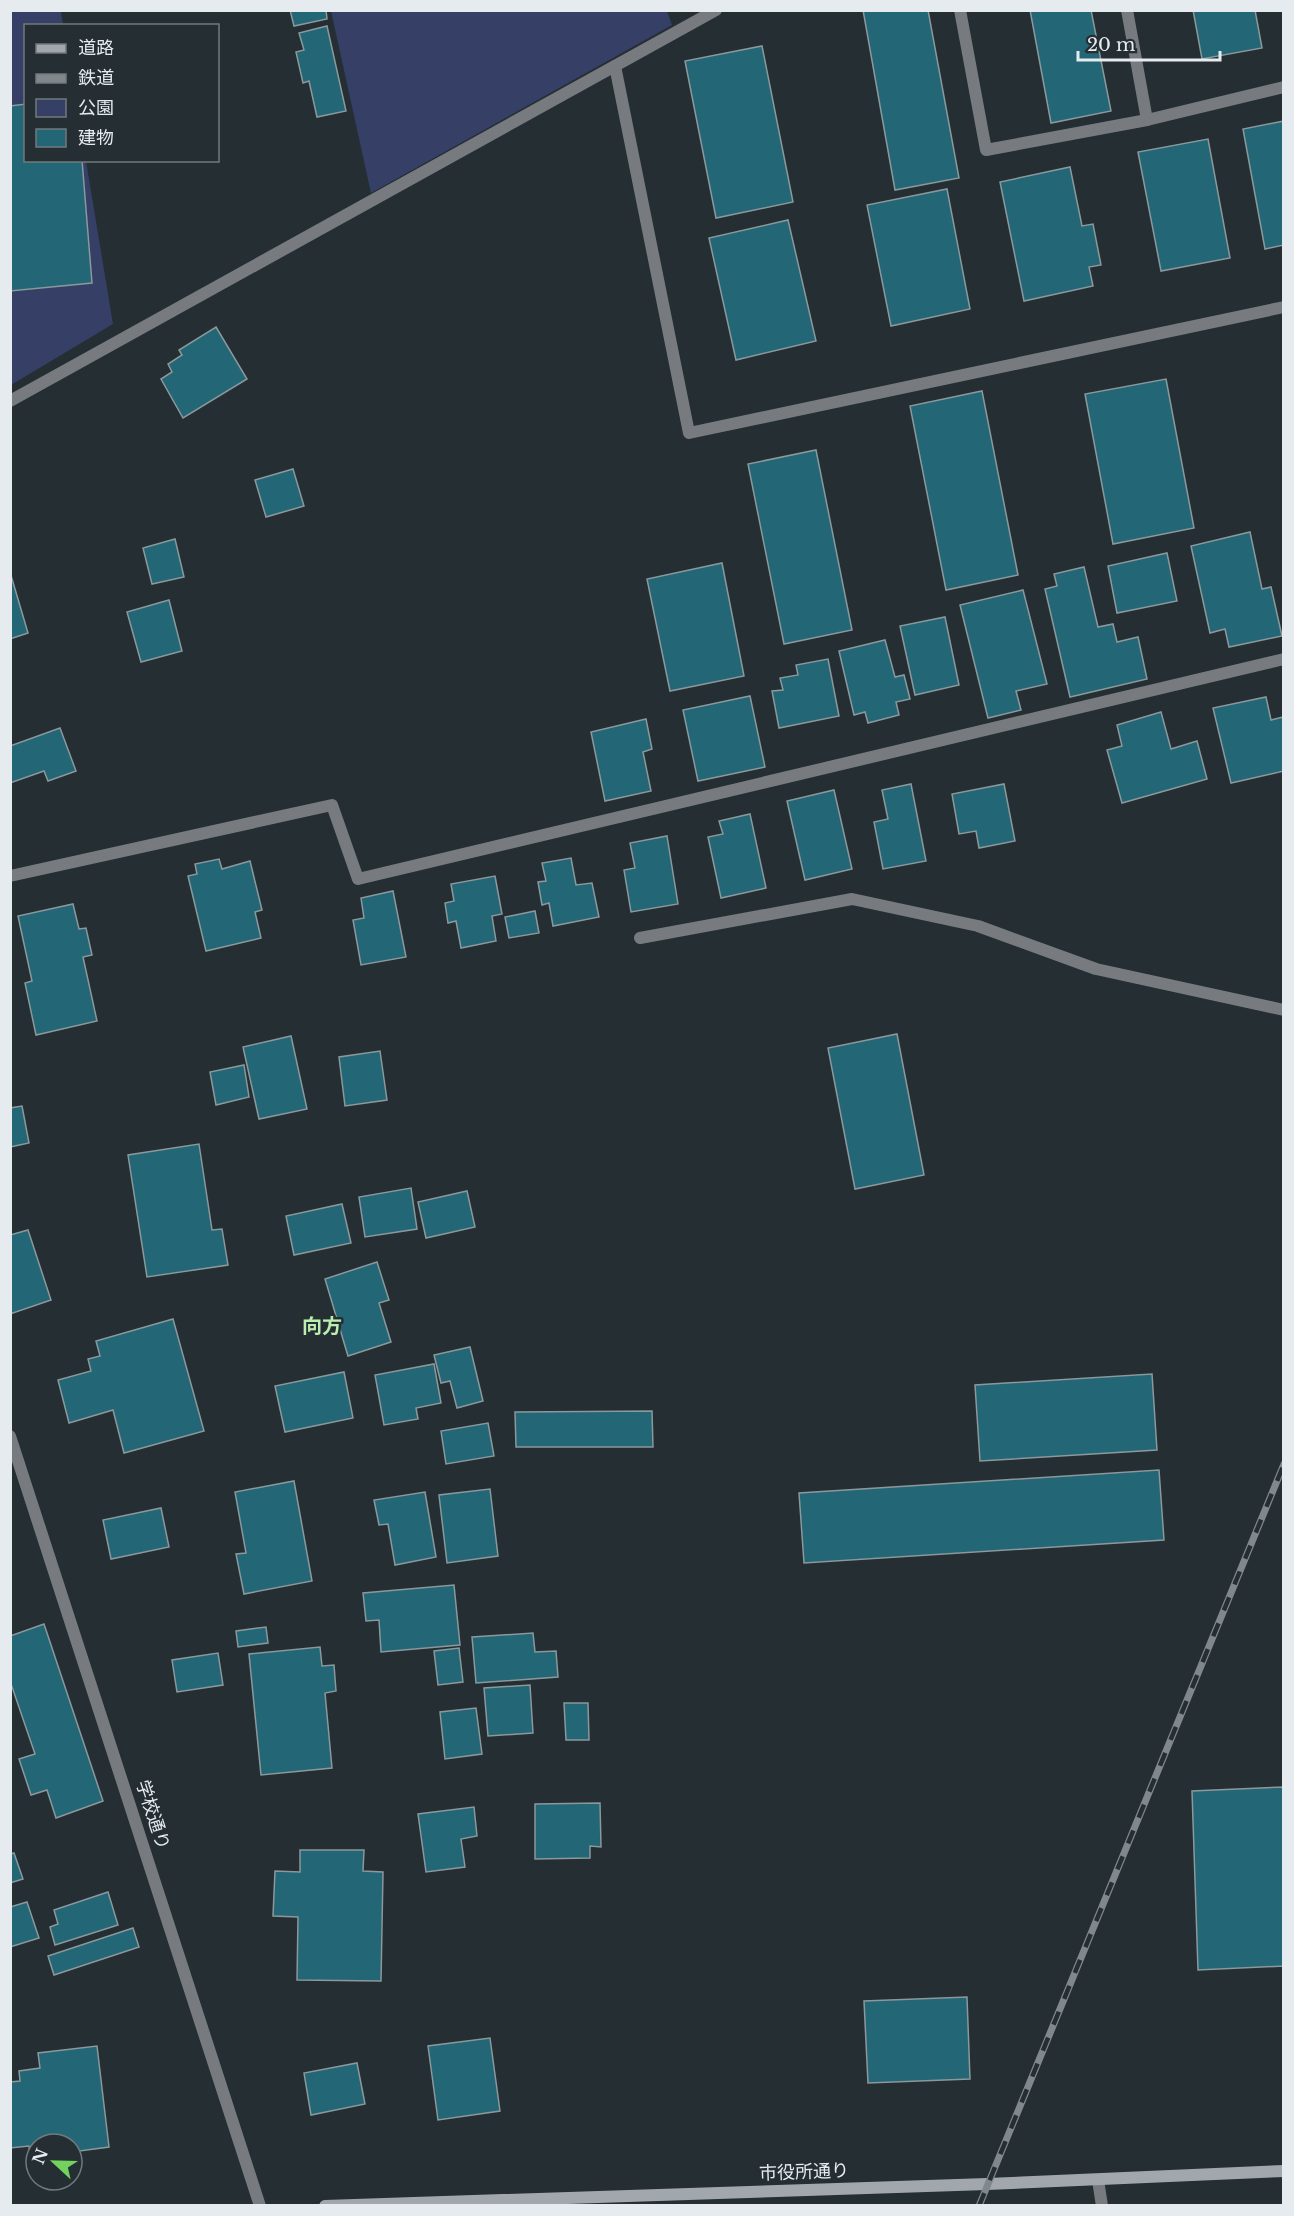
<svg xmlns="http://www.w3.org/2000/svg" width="1294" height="2216" font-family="'Libre Baskerville','Noto Sans JP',serif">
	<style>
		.green { fill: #363f65 }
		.building { fill: #236675; stroke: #8b989c; stroke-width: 1.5 }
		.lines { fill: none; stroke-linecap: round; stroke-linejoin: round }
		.lane { stroke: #777b7f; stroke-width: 12 }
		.street { stroke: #777b7f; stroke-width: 12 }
		.secondary { stroke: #a2a7ae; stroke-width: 12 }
		.rail-casing { stroke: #80888c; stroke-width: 7 }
		.rail { stroke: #242e33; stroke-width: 4.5; stroke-dasharray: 14; stroke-linecap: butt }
		.labels { text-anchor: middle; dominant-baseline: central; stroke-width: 5; stroke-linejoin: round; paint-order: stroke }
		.street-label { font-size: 18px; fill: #e5ebef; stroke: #242e33 }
		.neighbourhood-label { font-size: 20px; font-weight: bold; fill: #bbefb0; stroke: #242e33 }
	</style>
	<rect width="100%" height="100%" fill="#242e33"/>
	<g class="green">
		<path d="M 22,10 L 61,11 L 63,25 L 26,26 L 26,160 L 86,161 L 113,324 L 11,385 L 10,13 Z"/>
		<path d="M 667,11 L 672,25 L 371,193 L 331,11 Z"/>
	</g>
	<g class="building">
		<path d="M 290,10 L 326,10 L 327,19 L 294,26 Z"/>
		<path d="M 863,10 L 928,10 L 959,178 L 895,190 Z"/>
		<path d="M 1030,10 L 1091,10 L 1111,111 L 1051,123 Z"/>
		<path d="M 1193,10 L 1255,10 L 1262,48 L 1202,59 Z"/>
		<path d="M 327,26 L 346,111 L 317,117 L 309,81 L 303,83 L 296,52 L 304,50 L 299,33 Z"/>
		<path d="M 762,46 L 793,202 L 716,218 L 685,61 Z"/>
		<path d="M 26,104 L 26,160 L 82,160 L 92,283 L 10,291 L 10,106 Z"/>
		<path d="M 1284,121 L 1284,245 L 1265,249 L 1243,129 Z"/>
		<path d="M 1208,139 L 1230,258 L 1161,271 L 1138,152 Z"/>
		<path d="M 1070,167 L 1082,226 L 1093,224 L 1101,265 L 1089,267 L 1093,286 L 1024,301 L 1000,182 Z"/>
		<path d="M 947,189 L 970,309 L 891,326 L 867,205 Z"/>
		<path d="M 788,220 L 816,341 L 736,360 L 709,238 Z"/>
		<path d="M 216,327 L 247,379 L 183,418 L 161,379 L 172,372 L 168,364 L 182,355 L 179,350 Z"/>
		<path d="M 1166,379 L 1194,528 L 1113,544 L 1085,394 Z"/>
		<path d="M 982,391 L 1018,575 L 946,590 L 910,406 Z"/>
		<path d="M 816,450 L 852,630 L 784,644 L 748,464 Z"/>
		<path d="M 293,469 L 304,506 L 266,517 L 255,480 Z"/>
		<path d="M 1250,532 L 1262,589 L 1271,587 L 1282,636 L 1229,647 L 1225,629 L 1210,633 L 1191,546 Z"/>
		<path d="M 175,539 L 184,577 L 152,584 L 143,548 Z"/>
		<path d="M 1167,553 L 1177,601 L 1117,613 L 1108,566 Z"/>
		<path d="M 722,563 L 744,676 L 670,691 L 647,579 Z"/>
		<path d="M 1084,567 L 1098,627 L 1113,624 L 1117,642 L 1138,637 L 1147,679 L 1070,697 L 1045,589 L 1057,586 L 1054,574 Z"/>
		<path d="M 10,572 L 28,633 L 10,639 Z"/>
		<path d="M 1023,590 L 1047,684 L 1016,691 L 1021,710 L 988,718 L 960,605 Z"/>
		<path d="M 169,600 L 182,651 L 141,662 L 127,612 Z"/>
		<path d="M 945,617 L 959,685 L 915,695 L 900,626 Z"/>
		<path d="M 885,640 L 895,677 L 904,675 L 910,699 L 896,702 L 899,715 L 868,723 L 865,712 L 854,715 L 839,651 Z"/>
		<path d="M 828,659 L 839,716 L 779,728 L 772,691 L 783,690 L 780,678 L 798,675 L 796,665 Z"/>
		<path d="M 750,696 L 765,767 L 698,781 L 683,710 Z"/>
		<path d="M 1266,697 L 1271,720 L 1283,717 L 1284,771 L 1231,783 L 1213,708 Z"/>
		<path d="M 1161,712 L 1171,749 L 1197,741 L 1207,779 L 1122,803 L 1107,750 L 1122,746 L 1117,725 Z"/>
		<path d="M 646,719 L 652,749 L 643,752 L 651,791 L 605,801 L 591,732 Z"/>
		<path d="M 60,728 L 76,771 L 48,781 L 44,771 L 10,783 L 10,746 Z"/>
		<path d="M 911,784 L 926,861 L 883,869 L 874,822 L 888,819 L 882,790 Z"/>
		<path d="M 1004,784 L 1015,841 L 979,848 L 976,831 L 959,834 L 952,794 Z"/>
		<path d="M 834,790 L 852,869 L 805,880 L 787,801 Z"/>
		<path d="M 750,814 L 766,888 L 721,898 L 708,837 L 723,834 L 719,821 Z"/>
		<path d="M 667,836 L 678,904 L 631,912 L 624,870 L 635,868 L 630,843 Z"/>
		<path d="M 571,858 L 576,885 L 592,883 L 599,917 L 553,926 L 549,903 L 542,905 L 538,882 L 546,881 L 542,863 Z"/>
		<path d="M 219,859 L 222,869 L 250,861 L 262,910 L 255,912 L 261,938 L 206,951 L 188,876 L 197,874 L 195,864 Z"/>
		<path d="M 495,876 L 502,914 L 492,916 L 496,941 L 461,948 L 456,921 L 448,923 L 445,903 L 454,901 L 451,884 Z"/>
		<path d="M 393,891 L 406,957 L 361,965 L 353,920 L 364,918 L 361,898 Z"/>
		<path d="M 73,904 L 79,929 L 86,928 L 92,955 L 83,957 L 97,1021 L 36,1035 L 25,983 L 32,981 L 18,916 Z"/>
		<path d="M 535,911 L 539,933 L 509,938 L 505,917 Z"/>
		<path d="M 897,1034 L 924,1175 L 855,1189 L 828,1048 Z"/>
		<path d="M 291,1036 L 307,1109 L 259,1119 L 243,1047 Z"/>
		<path d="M 380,1051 L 387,1100 L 345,1106 L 339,1057 Z"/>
		<path d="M 244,1065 L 249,1097 L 216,1105 L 210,1072 Z"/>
		<path d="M 22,1106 L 29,1143 L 10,1147 L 10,1108 Z"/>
		<path d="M 199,1144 L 212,1230 L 222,1229 L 228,1265 L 147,1277 L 128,1155 Z"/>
		<path d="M 411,1188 L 417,1229 L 365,1237 L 359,1197 Z"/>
		<path d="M 467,1191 L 475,1227 L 426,1238 L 418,1202 Z"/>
		<path d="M 342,1204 L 351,1243 L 294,1255 L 286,1216 Z"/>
		<path d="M 28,1230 L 51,1300 L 10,1314 L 10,1235 Z"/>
		<path d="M 377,1262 L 389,1300 L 379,1303 L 391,1342 L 348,1356 L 325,1279 Z"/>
		<path d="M 173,1319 L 204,1431 L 124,1453 L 113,1410 L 69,1423 L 58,1380 L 91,1371 L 88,1359 L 100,1356 L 96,1341 Z"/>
		<path d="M 470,1347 L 483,1401 L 457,1408 L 450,1381 L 441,1383 L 434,1355 Z"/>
		<path d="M 434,1364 L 441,1403 L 416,1408 L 418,1419 L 384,1425 L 375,1375 Z"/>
		<path d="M 344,1372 L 353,1418 L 285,1432 L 275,1386 Z"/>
		<path d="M 1152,1374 L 1157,1450 L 980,1461 L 975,1385 Z"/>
		<path d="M 652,1411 L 653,1447 L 516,1447 L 515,1412 Z"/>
		<path d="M 488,1423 L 494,1456 L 446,1464 L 441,1431 Z"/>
		<path d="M 1159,1470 L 1164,1540 L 804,1563 L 799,1493 Z"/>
		<path d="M 294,1481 L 312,1581 L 244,1594 L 236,1554 L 246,1553 L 235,1492 Z"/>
		<path d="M 490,1489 L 498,1556 L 447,1563 L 439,1495 Z"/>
		<path d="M 425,1492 L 436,1557 L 395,1565 L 388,1524 L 379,1525 L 374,1500 Z"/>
		<path d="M 161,1508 L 169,1547 L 111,1559 L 103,1520 Z"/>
		<path d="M 454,1585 L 460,1645 L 381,1652 L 379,1620 L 366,1621 L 363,1593 Z"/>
		<path d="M 44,1624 L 103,1801 L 56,1818 L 47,1790 L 31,1795 L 19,1759 L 35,1754 L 10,1681 L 10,1636 Z"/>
		<path d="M 266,1627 L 268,1643 L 238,1647 L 236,1631 Z"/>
		<path d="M 533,1633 L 535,1652 L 556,1651 L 558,1677 L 476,1683 L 472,1637 Z"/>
		<path d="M 320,1647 L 322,1666 L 334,1665 L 336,1691 L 325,1693 L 332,1768 L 261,1775 L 249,1654 Z"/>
		<path d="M 459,1648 L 463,1682 L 438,1685 L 434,1651 Z"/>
		<path d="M 218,1653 L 223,1685 L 177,1692 L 172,1660 Z"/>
		<path d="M 530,1685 L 533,1733 L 488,1736 L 484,1688 Z"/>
		<path d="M 564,1703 L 588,1703 L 589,1740 L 566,1740 Z"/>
		<path d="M 476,1708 L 482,1754 L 445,1759 L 440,1712 Z"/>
		<path d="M 1284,1787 L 1284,1966 L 1198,1970 L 1192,1791 Z"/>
		<path d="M 600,1803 L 601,1847 L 590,1846 L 590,1858 L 535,1859 L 535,1804 Z"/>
		<path d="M 474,1807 L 477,1836 L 461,1839 L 465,1867 L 426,1872 L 418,1814 Z"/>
		<path d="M 300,1850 L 364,1850 L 363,1871 L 383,1872 L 381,1981 L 297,1980 L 298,1917 L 273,1916 L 275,1871 L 300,1872 Z"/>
		<path d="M 14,1853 L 23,1879 L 10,1883 L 10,1854 Z"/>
		<path d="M 108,1892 L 118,1925 L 55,1945 L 50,1927 L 58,1924 L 54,1910 Z"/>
		<path d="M 27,1902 L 39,1938 L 10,1947 L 10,1907 Z"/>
		<path d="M 133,1928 L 139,1947 L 54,1975 L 48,1956 Z"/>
		<path d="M 967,1997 L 970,2079 L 868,2083 L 864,2001 Z"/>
		<path d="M 490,2038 L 500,2111 L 438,2120 L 428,2046 Z"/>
		<path d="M 97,2046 L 109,2147 L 72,2152 L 72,2144 L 36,2144 L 36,2156 L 30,2157 L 29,2146 L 10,2148 L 10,2082 L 20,2081 L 19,2071 L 40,2068 L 38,2053 Z"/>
		<path d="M 357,2063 L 365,2104 L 311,2115 L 304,2073 Z"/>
	</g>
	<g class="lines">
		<g class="lane">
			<path d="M 960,10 L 986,150 L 1147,120 L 1284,87"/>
			<path d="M 1127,10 L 1147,120"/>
			<path d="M 640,938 L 852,899 L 978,926 L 1096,969 L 1284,1010"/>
			<path d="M 1098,2180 L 1102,2206"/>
		</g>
		<g class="street">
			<path d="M 615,66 L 689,433 L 1284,307"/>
			<path d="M 10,401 L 716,10"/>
			<path d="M 10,876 L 332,805 L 358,879 L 1284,659"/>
			<path d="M 10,1436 L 260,2206"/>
		</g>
		<path class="secondary" d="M 325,2206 L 987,2184 L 1284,2171"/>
		<defs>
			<path id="rail" d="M 979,2206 L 1284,1464"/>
		</defs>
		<use href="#rail" class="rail-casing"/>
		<use href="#rail" class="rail"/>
	</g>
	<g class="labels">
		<g class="street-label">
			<text transform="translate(153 1815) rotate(72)">学校通り</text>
			<text transform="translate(804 2172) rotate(-2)">市役所通り</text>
		</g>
		<g class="neighbourhood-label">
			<text x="322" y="1326">向方</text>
		</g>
	</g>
	<rect width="1294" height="2216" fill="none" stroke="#e5ebef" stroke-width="24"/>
	<rect x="24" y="24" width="195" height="138" fill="#242e33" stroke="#717a7e" stroke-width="1.5"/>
	<rect x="36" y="44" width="30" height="9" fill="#a2a7ae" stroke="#717a7e" stroke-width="1.5"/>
	<text x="78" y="54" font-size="18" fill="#e5ebef">道路</text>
	<rect x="36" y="74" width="30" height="9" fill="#80888c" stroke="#717a7e" stroke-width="1.5"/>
	<text x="78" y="84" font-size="18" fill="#e5ebef">鉄道</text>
	<rect x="36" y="99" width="30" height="18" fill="#363f65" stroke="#717a7e" stroke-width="1.5"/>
	<text x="78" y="114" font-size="18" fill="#e5ebef">公園</text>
	<rect x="36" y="129" width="30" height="18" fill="#236675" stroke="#717a7e" stroke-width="1.5"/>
	<text x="78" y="144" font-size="18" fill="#e5ebef">建物</text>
	<g transform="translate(54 2162) rotate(292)"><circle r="28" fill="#242e33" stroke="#717a7e" stroke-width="1.5"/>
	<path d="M0-4.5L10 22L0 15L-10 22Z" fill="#72d25d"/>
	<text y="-9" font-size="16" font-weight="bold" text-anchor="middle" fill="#e5ebef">N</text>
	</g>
	<path d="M1078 51v9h142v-9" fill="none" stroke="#e5ebef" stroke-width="3"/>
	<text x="1087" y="51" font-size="18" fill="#e5ebef" stroke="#242e33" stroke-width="4.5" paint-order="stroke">20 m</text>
</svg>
